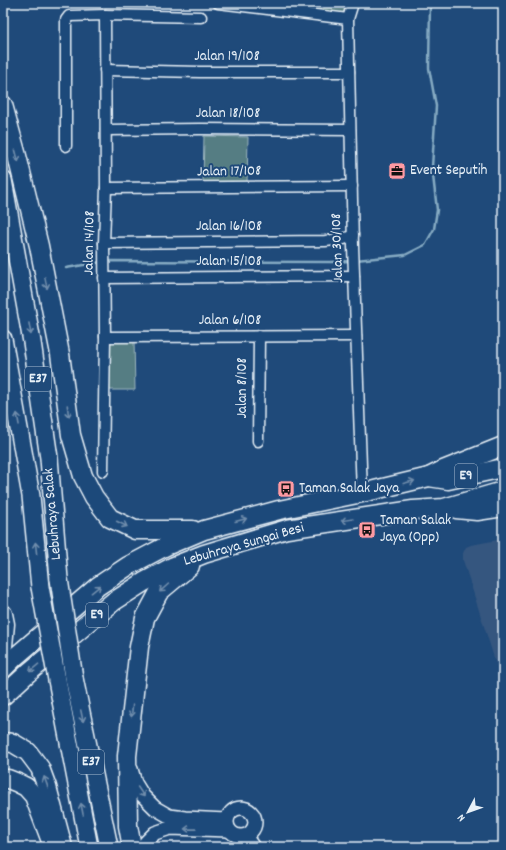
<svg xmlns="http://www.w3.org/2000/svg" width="506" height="850" font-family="Dekko,sans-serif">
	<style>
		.built { fill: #36567f }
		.green { fill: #557d83; stroke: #9eb7be }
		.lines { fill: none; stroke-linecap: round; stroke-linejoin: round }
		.stream { stroke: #86abc3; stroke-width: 2.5 }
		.minor-casing { stroke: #e8f1f8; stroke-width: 13 }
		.tertiary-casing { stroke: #e8f1f8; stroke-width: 16 }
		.trunk-casing { stroke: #e8f1f8; stroke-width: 20 }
		.motorway-casing { stroke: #e8f1f8; stroke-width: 21 }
		.minor { stroke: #1f4a7a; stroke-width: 10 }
		.tertiary { stroke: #1f4a7a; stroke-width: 13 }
		.trunk { stroke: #1f4a7a; stroke-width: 17 }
		.motorway { stroke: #1f4a7a; stroke-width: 18 }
		.trunk-bridge-casing { stroke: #e8f1f8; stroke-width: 20; stroke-linecap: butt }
		.trunk-bridge { stroke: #1f4a7a; stroke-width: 17 }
		.oneway { stroke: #6f8dac }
		.labels { text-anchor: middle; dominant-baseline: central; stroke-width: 4; stroke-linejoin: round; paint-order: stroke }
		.shield { fill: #1f4a7a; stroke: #acbfd2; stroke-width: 1 }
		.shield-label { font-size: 14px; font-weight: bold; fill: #e8f1f8 }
		.street-label { font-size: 15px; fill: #e8f1f8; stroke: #1f4a7a }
		.poi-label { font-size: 15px; fill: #e8f1f8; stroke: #1f4a7a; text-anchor: start }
	</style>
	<rect width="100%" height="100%" fill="#1f4a7a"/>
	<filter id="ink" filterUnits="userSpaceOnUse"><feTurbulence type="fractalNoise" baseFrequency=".025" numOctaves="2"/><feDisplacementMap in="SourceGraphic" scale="8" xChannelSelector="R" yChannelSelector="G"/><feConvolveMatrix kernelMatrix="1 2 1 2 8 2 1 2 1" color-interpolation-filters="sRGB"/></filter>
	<g filter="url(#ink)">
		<path class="built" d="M 503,539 L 503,686 L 463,560 L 463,553 L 466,547 L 471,545 Z"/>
		<g class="green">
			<path d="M 255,3 L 346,3 L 343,13 Z"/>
			<path d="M 204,136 L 248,137 L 247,184 L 203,184 Z"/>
			<path d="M 108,340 L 134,340 L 135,390 L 109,390 Z"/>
		</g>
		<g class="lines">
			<g class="stream">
				<path d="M 356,260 L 405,255 L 425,245 L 434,229 L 437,210 L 432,167 L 436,106 L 429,68 L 430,3"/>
				<path d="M 106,262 L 111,261 L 331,262 L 351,261"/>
				<path d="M 66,268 L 101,262"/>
			</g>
			<defs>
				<g id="minor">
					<path d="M 218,3 L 348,19"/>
					<path d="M 353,3 L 348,19 L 353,246 L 362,493"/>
					<path d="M 105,70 L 200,72 L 349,72"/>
					<path d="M 106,130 L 200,129 L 350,130"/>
					<path d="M 66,146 L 66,20 L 69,16 L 105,15 L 201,17"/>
					<path d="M 106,188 L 352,186"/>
					<path d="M 104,243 L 325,241 L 344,239 L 353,235"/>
					<path d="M 104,278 L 354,276"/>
					<path d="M 105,337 L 356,336"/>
					<path d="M 258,441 L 259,336"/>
					<path d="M 103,471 L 105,337 L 104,243 L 106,188 L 105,15"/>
				</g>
				<g id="tertiary">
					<path d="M 131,769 L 135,783 L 143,796 L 155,808 L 169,816 L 185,818 L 226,820"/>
					<circle cx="241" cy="822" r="14"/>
					<path d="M 245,836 L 253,847"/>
					<path d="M 144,847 L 146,842 L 155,833 L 170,828 L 229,830"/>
				</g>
				<g id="trunk">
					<path d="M 3,180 L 32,342 L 49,458 L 59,579"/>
					<path d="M 3,339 L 31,496 L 40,587"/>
					<path d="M 74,678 L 109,847"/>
					<path d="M 57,680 L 89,847"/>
				</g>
				<g id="motorway">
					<path d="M 3,105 L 17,156 L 39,246 L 60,354 L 71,435 L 83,476 L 94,497 L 110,518 L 135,530 L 193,530"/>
					<path d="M 429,477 L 443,470 L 503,446"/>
					<path d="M 456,509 L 477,511 L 503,507"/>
					<path d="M 3,614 L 5,624 L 3,646"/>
					<path d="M 3,669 L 15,657 L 98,586 L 128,566 L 166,546 L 204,530 L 279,510 L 362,493 L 429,477 L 448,480 L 503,468"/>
					<path d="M 3,696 L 28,673 L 113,602 L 144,582 L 174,566 L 204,554 L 287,529 L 413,510 L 444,508 L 503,491"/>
					<path d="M 3,742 L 13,743 L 28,752 L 40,768 L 47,787 L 63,847"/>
					<path d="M 3,779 L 8,779 L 18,783 L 26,787 L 34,796 L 51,841"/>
					<path d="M 132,847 L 128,826 L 127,756 L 139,647 L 145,618 L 159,592 L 190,566"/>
				</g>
			</defs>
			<use href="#minor" class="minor-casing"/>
			<use href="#tertiary" class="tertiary-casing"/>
			<use href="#trunk" class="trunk-casing"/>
			<use href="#motorway" class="motorway-casing"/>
			<use href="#minor" class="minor"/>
			<use href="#tertiary" class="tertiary"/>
			<use href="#trunk" class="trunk"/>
			<use href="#motorway" class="motorway"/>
			<defs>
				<g id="trunk-bridge">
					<path d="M 59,579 L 74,678"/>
					<path d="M 40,587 L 57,680"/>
				</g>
			</defs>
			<use href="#trunk-bridge" class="trunk-bridge-casing"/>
			<use href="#trunk-bridge" class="trunk-bridge"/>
		</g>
		<defs><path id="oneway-shaft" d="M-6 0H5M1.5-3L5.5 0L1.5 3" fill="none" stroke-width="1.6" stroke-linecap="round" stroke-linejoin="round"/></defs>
		<g class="oneway">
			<use href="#oneway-shaft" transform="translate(17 156) rotate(75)"/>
			<use href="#oneway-shaft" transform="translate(46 283) rotate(79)"/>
			<use href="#oneway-shaft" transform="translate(30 329) rotate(80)"/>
			<use href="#oneway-shaft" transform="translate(68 411) rotate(83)"/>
			<use href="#oneway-shaft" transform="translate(18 419) rotate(-100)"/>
			<use href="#oneway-shaft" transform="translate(409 482) rotate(-14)"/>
			<use href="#oneway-shaft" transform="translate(241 520) rotate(-15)"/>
			<use href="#oneway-shaft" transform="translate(347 520) rotate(171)"/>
			<use href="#oneway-shaft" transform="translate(122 524) rotate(27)"/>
			<use href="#oneway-shaft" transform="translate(36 548) rotate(-96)"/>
			<use href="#oneway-shaft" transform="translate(164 588) rotate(138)"/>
			<use href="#oneway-shaft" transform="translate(96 589) rotate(-39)"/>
			<use href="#oneway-shaft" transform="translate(34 668) rotate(140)"/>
			<use href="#oneway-shaft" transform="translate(132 711) rotate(96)"/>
			<use href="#oneway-shaft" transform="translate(82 716) rotate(78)"/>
			<use href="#oneway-shaft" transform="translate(46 782) rotate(-110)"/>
			<use href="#oneway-shaft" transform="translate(141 792) rotate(56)"/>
			<use href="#oneway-shaft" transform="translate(82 809) rotate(-101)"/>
			<use href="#oneway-shaft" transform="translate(190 829) rotate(-179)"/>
		</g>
	</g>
	<defs>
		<symbol id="office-square" viewBox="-11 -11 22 22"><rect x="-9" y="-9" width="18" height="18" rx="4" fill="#ff9aa2" stroke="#1f4a7a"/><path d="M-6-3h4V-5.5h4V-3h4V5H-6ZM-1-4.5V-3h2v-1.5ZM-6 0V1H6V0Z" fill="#111"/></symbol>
		<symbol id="bus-square" viewBox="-11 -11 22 22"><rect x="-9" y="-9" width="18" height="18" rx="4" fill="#ff9aa2" stroke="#1f4a7a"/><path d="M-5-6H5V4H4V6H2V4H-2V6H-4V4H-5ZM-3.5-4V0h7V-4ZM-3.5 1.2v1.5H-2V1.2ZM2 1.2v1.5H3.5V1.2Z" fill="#111"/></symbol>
	</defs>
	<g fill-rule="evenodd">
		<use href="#office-square" x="387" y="161" width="20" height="20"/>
		<use href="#bus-square" x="276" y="479" width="20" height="20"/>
		<use href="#bus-square" x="357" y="520" width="20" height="20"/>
	</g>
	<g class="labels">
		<g class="shield">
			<rect x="25" y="367" width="26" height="24" rx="3"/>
			<rect x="455" y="464" width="22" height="24" rx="3"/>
			<rect x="86" y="603" width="22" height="24" rx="3"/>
			<rect x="78" y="750" width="26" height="24" rx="3"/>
		</g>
		<g class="shield-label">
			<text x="38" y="379">E37</text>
			<text x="466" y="476">E9</text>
			<text x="97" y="615">E9</text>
			<text x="91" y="762">E37</text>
		</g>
		<g class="street-label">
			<text x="227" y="57">Jalan 19/108</text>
			<text x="228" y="114">Jalan 18/108</text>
			<text transform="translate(229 172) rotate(-1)">Jalan 17/108</text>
			<text x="229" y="227">Jalan 16/108</text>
			<text transform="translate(90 243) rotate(-89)">Jalan 14/108</text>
			<text transform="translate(338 248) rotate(-92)">Jalan 30/108</text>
			<text x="229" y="262">Jalan 15/108</text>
			<text x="230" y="321">Jalan 6/108</text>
			<text transform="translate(243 388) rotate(-90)">Jalan 8/108</text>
			<text transform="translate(53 514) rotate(-95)">Lebuhraya Salak</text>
			<text transform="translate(244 545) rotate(-16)">Lebuhraya Sungai Besi</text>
		</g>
		<g class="poi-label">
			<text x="410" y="171">Event Seputih</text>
			<text x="299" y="489">Taman Salak Jaya</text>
			<text x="380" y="521">Taman Salak<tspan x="380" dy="17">Jaya (Opp)</tspan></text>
		</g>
	</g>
	<rect width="506" height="850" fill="none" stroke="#1f4a7a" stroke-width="16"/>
	<rect x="8" y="8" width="490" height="834" fill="none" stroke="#e8f1f8" stroke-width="1.5" filter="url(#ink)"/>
	<g transform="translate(468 812) rotate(229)" stroke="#1f4a7a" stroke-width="3" paint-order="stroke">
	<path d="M0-3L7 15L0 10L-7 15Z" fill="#e8f1f8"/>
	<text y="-6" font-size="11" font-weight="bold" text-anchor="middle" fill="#e8f1f8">N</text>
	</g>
</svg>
